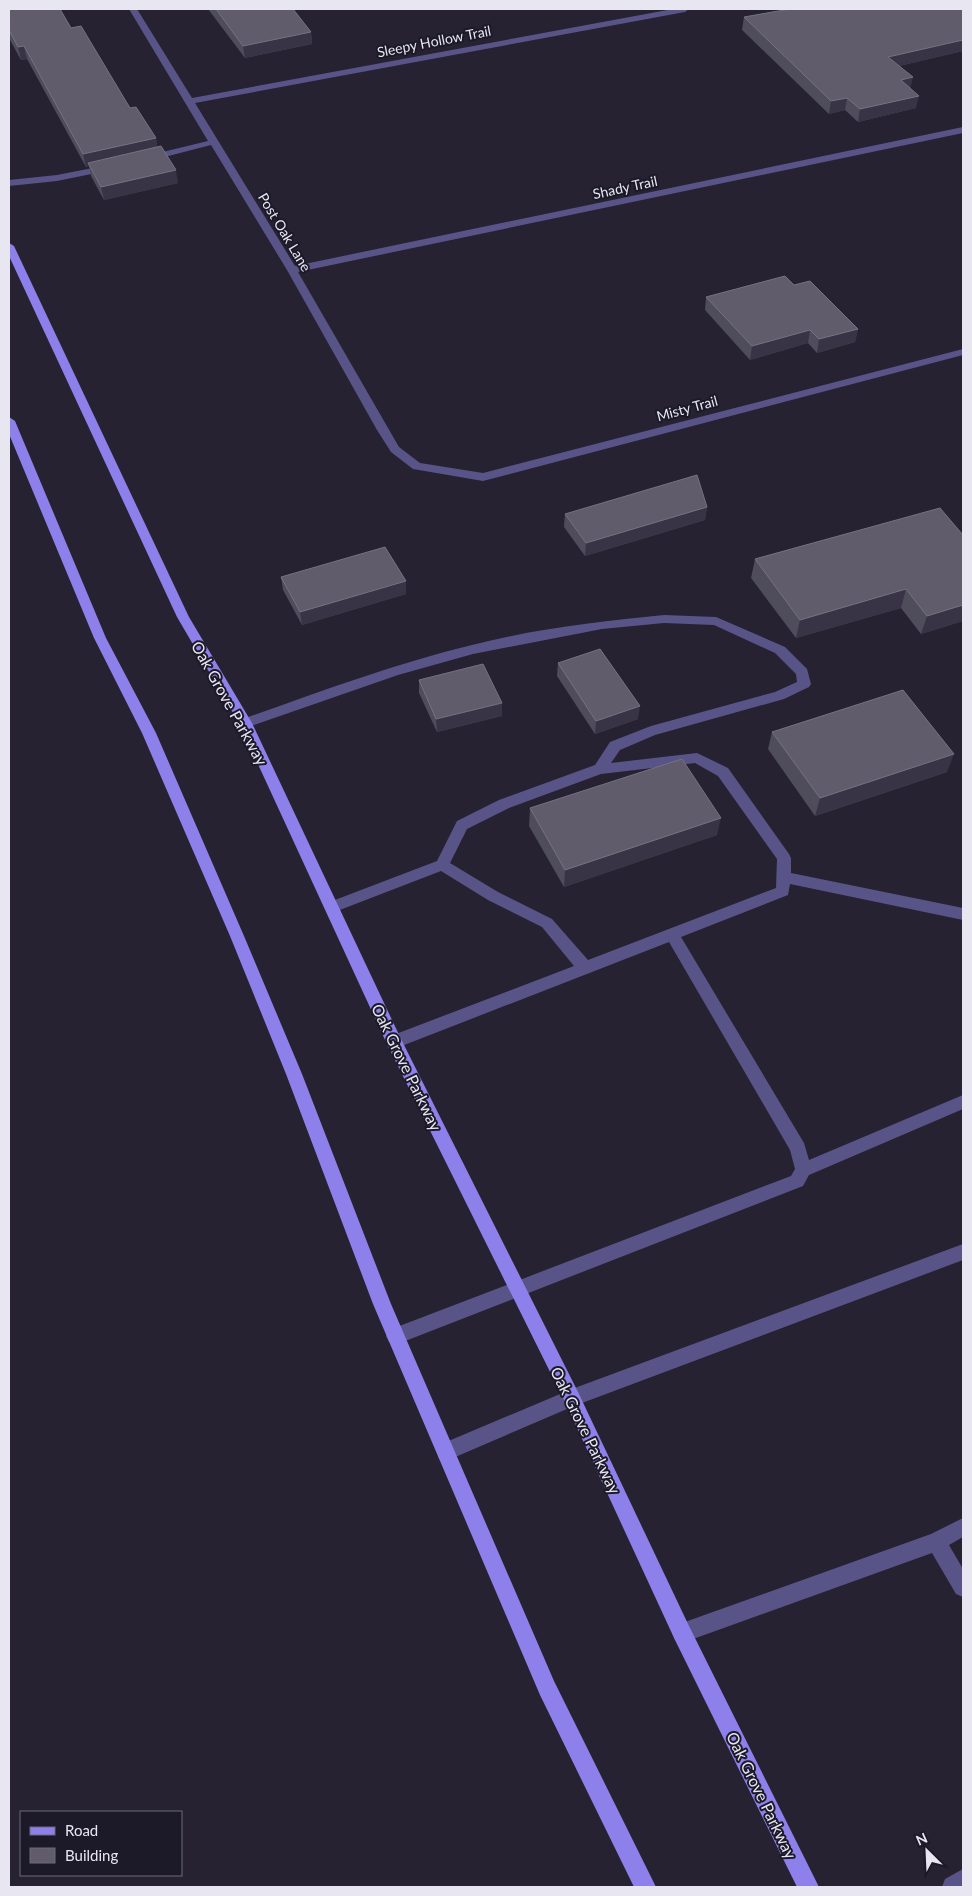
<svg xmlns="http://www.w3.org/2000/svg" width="972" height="1896" font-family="Lato,sans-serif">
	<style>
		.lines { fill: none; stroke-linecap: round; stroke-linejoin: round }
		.minor { fill: #595487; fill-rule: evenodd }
		.major { fill: #8d80ea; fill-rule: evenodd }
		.wall { fill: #4f4c5c }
		.shaded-wall { fill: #383445 }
		.building { fill: #605c6c; stroke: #757281 }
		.labels { text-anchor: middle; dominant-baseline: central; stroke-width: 4; stroke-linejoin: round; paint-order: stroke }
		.far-street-label { font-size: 14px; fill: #e8e6f1; stroke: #1c1928 }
		.street-label { font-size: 16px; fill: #e8e6f1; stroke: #1c1928 }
	</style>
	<rect width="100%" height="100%" fill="#262232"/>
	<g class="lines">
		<g class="minor">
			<path d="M 129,9 L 137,9 L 192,98 L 673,9 L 689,9 L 685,12 L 195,103 L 295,266 L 963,127 L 963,133 L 298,272 L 399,447 L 420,463 L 483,473 L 963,349 L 963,355 L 483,481 L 413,469 L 391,452 L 377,430 L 287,270 L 211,145 L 145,162 L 140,159 L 142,157 L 208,141 Z"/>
			<path d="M 108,165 L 113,168 L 111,170 L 57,181 L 9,186 L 9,180 L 57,175 Z"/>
			<path d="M 664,615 L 716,617 L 785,647 L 807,669 L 811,684 L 809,687 L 784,699 L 655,735 L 620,750 L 611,763 L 697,753 L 728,768 L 789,854 L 791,858 L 791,873 L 963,908 L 963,920 L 790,884 L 788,895 L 681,937 L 804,1143 L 809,1160 L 963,1095 L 963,1109 L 809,1175 L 803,1186 L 395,1345 L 389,1342 L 386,1336 L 389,1330 L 791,1176 L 795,1169 L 790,1150 L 669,942 L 394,1049 L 388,1047 L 386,1042 L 388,1037 L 574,966 L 542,927 L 488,900 L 441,871 L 332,913 L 327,911 L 325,907 L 327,903 L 437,861 L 457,821 L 499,800 L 595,765 L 610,742 L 651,726 L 775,692 L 797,682 L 796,674 L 775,653 L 714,625 L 664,623 L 602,629 L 473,654 L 398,675 L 245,728 L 240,726 L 238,723 L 240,720 C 317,693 393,664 472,645 C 534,629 601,621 664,615 ZM 695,763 L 718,776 L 777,859 L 776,888 L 588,960 L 552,919 L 498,892 L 450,863 L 467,829 L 509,808 L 601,774 Z"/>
			<path d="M 963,1244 L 963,1260 L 574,1406 L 446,1461 L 439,1459 L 437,1452 L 439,1445 L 572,1389 Z"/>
			<path d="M 963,1518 L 963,1537 L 949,1545 L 963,1569 L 963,1597 L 956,1594 L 932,1553 L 682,1643 L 675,1640 L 672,1633 L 675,1626 L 682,1623 L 931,1534 Z"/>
			<path d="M 963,1869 L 963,1887 L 942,1887 L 945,1879 Z"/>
		</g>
		<g class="major">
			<path d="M 9,243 L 14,246 L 189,617 L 252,723 L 401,1039 L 578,1392 L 689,1626 L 819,1887 L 797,1887 L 675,1640 L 566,1404 L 386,1042 L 239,723 L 177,617 L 9,256 Z"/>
			<path d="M 9,417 L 15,421 L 106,638 L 156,733 L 244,936 L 302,1074 L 391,1304 L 554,1681 L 656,1887 L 634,1887 L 540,1695 L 373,1304 L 286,1074 L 230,936 L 142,733 L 94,638 L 9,434 Z"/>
		</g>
	</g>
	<g class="wall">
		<path d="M 9,9 L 71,28 L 130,108 L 156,138 L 157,147 L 178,183 L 104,200 L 91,176 L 89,166 L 86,167 L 27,59 L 21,60 L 9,38 Z"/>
		<path d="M 208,9 L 293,9 L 311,32 L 312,44 L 245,58 Z"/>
		<path d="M 744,17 L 963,51 L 899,66 L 911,89 L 916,108 L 858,122 L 845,110 L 829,114 L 742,30 Z"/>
		<path d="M 794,285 L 858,329 L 855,342 L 817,353 L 808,343 L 750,360 L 705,310 L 706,297 Z"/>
		<path d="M 707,507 L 705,520 L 585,556 L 564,527 L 565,514 Z"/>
		<path d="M 963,535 L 963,621 L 921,634 L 901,608 L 796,638 L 751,578 L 755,559 Z"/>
		<path d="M 281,577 L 406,594 L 302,625 L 283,590 Z"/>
		<path d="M 558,663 L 638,719 L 595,734 L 557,676 Z"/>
		<path d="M 419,680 L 502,716 L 437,732 L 419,693 Z"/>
		<path d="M 772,732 L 947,772 L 815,816 L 768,749 Z"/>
		<path d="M 530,808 L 717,835 L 564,887 L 529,826 Z"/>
	</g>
	<g class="shaded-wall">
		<path d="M 311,32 L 312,44 L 245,58 L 243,46 Z"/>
		<path d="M 963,40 L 963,51 L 886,69 L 888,57 Z"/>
		<path d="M 24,46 L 27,59 L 21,60 L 18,47 Z"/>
		<path d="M 913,77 L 910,90 L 901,80 Z"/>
		<path d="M 919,96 L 916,108 L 858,122 L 860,109 Z"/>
		<path d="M 847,98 L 845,110 L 829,114 L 831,101 Z"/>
		<path d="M 156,138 L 158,151 L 88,163 L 89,166 L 86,167 L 83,154 Z"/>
		<path d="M 176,170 L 178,183 L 104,200 L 101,187 Z"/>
		<path d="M 858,329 L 855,342 L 817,353 L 819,339 Z"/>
		<path d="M 810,330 L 808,343 L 750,360 L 752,346 Z"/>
		<path d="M 707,507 L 705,520 L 585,556 L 586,543 Z"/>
		<path d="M 406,581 L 406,594 L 302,625 L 300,612 Z"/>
		<path d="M 906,589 L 901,608 L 796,638 L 800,620 Z"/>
		<path d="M 963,605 L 963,621 L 921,634 L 927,616 Z"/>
		<path d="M 502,703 L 502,716 L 437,732 L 436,719 Z"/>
		<path d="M 640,706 L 638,719 L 595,734 L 596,721 Z"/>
		<path d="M 954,754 L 947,772 L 815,816 L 820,798 Z"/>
		<path d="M 721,818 L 717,835 L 564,887 L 565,870 Z"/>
	</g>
	<g class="building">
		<path d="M 9,9 L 60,9 L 71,28 L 81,26 L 130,108 L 136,107 L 156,138 L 83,154 L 24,46 L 18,47 L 9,30 Z"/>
		<path d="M 216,9 L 293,9 L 311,32 L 243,46 Z"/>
		<path d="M 790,9 L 963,9 L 963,40 L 888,57 L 913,77 L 901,80 L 919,96 L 860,109 L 847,98 L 831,101 L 744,17 Z"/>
		<path d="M 161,146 L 176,170 L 101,187 L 88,163 Z"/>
		<path d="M 785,276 L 794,285 L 810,281 L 858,329 L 819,339 L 810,330 L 752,346 L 706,297 Z"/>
		<path d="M 697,475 L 707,507 L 586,543 L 565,514 Z"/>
		<path d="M 940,508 L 963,535 L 963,605 L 927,616 L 906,589 L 800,620 L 755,559 Z"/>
		<path d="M 385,547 L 406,581 L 300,612 L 281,577 Z"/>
		<path d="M 600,649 L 640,706 L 596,721 L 558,663 Z"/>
		<path d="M 483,664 L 502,703 L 436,719 L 419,680 Z"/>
		<path d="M 903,690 L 954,754 L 820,798 L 772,732 Z"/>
		<path d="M 682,759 L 721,818 L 565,870 L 530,808 Z"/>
	</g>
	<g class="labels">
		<g class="far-street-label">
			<text transform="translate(434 41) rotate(-11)">Sleepy Hollow Trail</text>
			<text transform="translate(625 187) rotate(-12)">Shady Trail</text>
			<text transform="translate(285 232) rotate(59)">Post Oak Lane</text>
			<text transform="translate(687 408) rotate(-15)">Misty Trail</text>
		</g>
		<g class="street-label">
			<text transform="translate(230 703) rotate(61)">Oak Grove Parkway</text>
			<text transform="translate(407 1067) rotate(64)">Oak Grove Parkway</text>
			<text transform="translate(586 1430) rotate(64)">Oak Grove Parkway</text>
			<text transform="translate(762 1795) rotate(64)">Oak Grove Parkway</text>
		</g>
	</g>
	<rect width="972" height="1896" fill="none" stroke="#e8e6f1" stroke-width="20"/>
	<rect x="20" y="1811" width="162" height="65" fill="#1c1928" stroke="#6e6b78"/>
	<rect x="30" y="1827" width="25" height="8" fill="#8d80ea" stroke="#6e6b78"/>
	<text x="65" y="1836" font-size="15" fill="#e8e6f1">Road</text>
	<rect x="30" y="1848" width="25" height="15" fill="#605c6c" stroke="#6e6b78"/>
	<text x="65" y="1861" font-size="15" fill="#e8e6f1">Building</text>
	<g transform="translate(927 1851) rotate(336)" stroke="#1c1928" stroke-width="4" paint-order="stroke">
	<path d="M0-4L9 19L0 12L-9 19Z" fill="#e8e6f1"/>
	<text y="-8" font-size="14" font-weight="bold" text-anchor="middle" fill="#e8e6f1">N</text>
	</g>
</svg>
